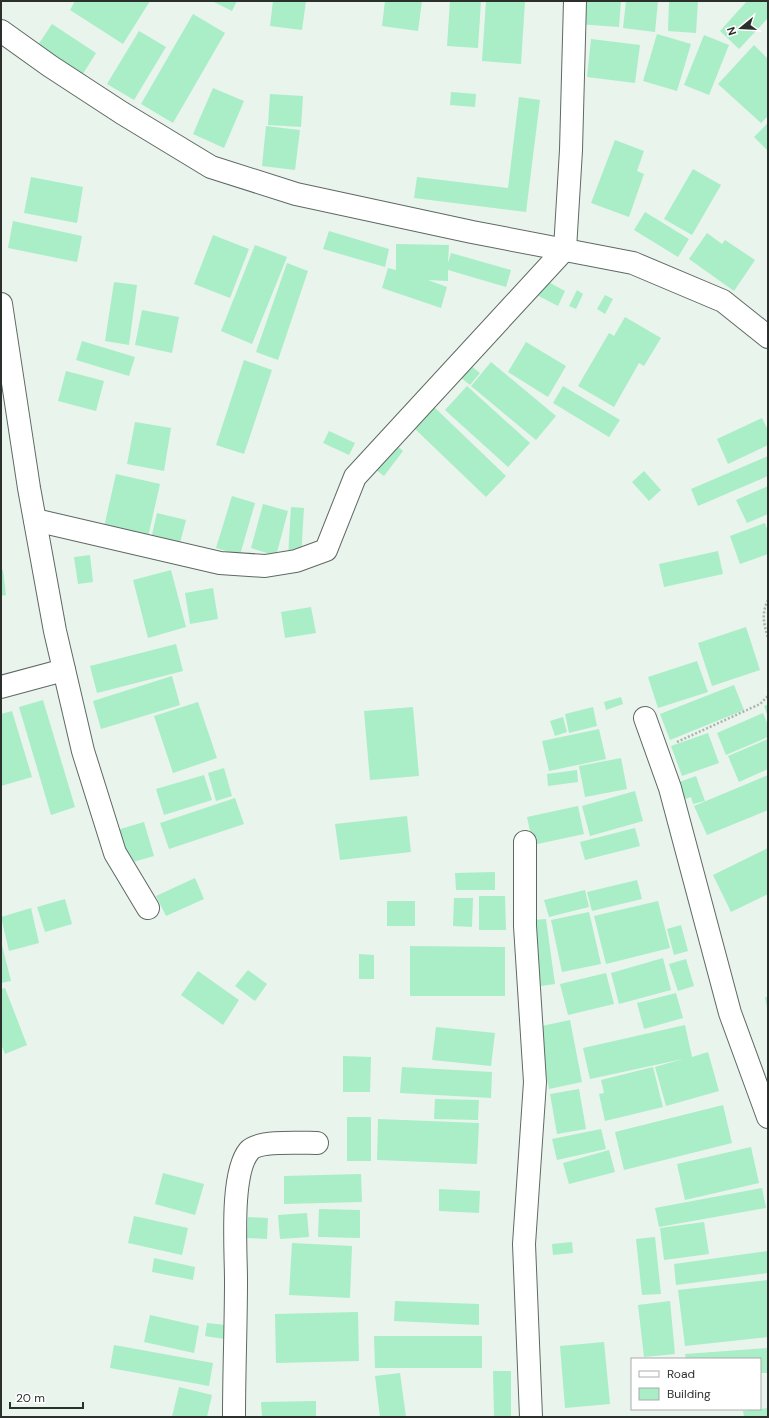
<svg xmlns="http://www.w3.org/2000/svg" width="769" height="1418" font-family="'DM Sans',sans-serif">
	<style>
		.building { fill: #a9eec7 }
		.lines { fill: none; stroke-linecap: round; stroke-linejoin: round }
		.minor-casing { stroke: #5f6963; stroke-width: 24 }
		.path { stroke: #abb4ae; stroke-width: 2.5; stroke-dasharray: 2 2; stroke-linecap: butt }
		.minor { stroke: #fff; stroke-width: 22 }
	</style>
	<rect width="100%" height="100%" fill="#e9f4ed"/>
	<g class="building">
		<path d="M 75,1 L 150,1 L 123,44 L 70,10 Z"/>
		<path d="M 212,1 L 237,1 L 232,11 Z"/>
		<path d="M 273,1 L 306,1 L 302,30 L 270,26 Z"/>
		<path d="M 385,1 L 422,1 L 418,31 L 382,26 Z"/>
		<path d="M 450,1 L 481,1 L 478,48 L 447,46 Z"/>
		<path d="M 486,1 L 525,1 L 521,64 L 482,61 Z"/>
		<path d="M 579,1 L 621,1 L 619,27 L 577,24 Z"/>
		<path d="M 626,1 L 658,1 L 655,32 L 623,28 Z"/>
		<path d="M 669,1 L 698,1 L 696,33 L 668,31 Z"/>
		<path d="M 747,1 L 767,1 L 768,18 L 739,49 L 720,31 Z"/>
		<path d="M 193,14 L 225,33 L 173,123 L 141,104 Z"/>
		<path d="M 52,24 L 96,53 L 81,77 L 36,48 Z"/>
		<path d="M 139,31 L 166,47 L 134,100 L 107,84 Z"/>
		<path d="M 657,34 L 691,44 L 677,91 L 643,81 Z"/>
		<path d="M 704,35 L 729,45 L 709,95 L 684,85 Z"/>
		<path d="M 591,39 L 640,45 L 635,83 L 587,77 Z"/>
		<path d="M 754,45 L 768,59 L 768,116 L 761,123 L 718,84 Z"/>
		<path d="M 213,88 L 244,101 L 224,148 L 193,134 Z"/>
		<path d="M 451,92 L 476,94 L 475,107 L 450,105 Z"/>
		<path d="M 270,94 L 303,96 L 301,127 L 268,125 Z"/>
		<path d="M 519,97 L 540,100 L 526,212 L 414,198 L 417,177 L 508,188 Z"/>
		<path d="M 768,123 L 768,151 L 754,137 Z"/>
		<path d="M 266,126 L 300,130 L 295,170 L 262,166 Z"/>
		<path d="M 615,140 L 644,151 L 637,171 L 644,174 L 629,217 L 591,203 Z"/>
		<path d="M 693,169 L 721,185 L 692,235 L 664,219 Z"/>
		<path d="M 31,177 L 83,187 L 77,223 L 24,213 Z"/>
		<path d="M 645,212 L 689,239 L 678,257 L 634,230 Z"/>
		<path d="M 13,221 L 82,236 L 77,262 L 8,248 Z"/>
		<path d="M 329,231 L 389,249 L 385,267 L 323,249 Z"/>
		<path d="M 707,233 L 722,244 L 725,240 L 755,260 L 734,291 L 689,259 Z"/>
		<path d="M 213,235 L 249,249 L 230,298 L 194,284 Z"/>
		<path d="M 396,244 L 449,245 L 448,263 L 451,253 L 511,270 L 506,287 L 448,270 L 448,281 L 428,280 L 447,287 L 441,308 L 382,288 L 388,268 L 396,270 Z"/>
		<path d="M 255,245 L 287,257 L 252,344 L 221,331 Z"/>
		<path d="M 287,263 L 308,271 L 278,360 L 256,352 Z"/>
		<path d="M 541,278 L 565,291 L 558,306 L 533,293 Z"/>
		<path d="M 114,282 L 137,285 L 129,345 L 105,341 Z"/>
		<path d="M 577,290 L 583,294 L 576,309 L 569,306 Z"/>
		<path d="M 605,295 L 613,299 L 605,314 L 597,309 Z"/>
		<path d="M 142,310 L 179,317 L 172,353 L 135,345 Z"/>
		<path d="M 625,317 L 661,338 L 644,366 L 639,363 L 614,407 L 578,386 L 609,333 L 614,336 Z"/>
		<path d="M 82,341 L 135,357 L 129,376 L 76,360 Z"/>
		<path d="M 526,342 L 566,366 L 548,397 L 508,372 Z"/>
		<path d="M 244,360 L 272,370 L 244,454 L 216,445 Z"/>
		<path d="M 491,362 L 556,416 L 536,440 L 471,386 Z"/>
		<path d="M 470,365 L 480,373 L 470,385 L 460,377 Z"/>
		<path d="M 66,371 L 104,381 L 96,411 L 58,401 Z"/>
		<path d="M 467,386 L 530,443 L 508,467 L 445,410 Z"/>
		<path d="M 563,386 L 620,420 L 609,437 L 553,403 Z"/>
		<path d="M 433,406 L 506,476 L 486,497 L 413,427 Z"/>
		<path d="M 762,418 L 768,430 L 768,445 L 728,464 L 717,439 Z"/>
		<path d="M 135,422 L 171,428 L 164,471 L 127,464 Z"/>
		<path d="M 329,431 L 355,443 L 349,455 L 323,443 Z"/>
		<path d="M 392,441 L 403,451 L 384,476 L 372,467 Z"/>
		<path d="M 768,456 L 768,476 L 698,506 L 691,489 Z"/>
		<path d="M 644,471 L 661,490 L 649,501 L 632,482 Z"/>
		<path d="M 116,474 L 160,484 L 148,537 L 104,527 Z"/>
		<path d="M 768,486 L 768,514 L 747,523 L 736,500 Z"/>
		<path d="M 232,496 L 255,503 L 240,555 L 216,548 Z"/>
		<path d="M 263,504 L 288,511 L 276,556 L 251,548 Z"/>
		<path d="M 291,507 L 304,508 L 301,557 L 288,557 Z"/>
		<path d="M 157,513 L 186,520 L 179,547 L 151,539 Z"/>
		<path d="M 765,523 L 768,532 L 768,554 L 740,564 L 730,536 Z"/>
		<path d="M 718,551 L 723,574 L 664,587 L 659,564 Z"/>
		<path d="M 90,555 L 93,582 L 78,584 L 74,557 Z"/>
		<path d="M 1,570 L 3,570 L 6,595 L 1,596 Z"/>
		<path d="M 171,570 L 186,627 L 148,638 L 133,580 Z"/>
		<path d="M 213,588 L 218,619 L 190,624 L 185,593 Z"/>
		<path d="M 311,607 L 316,633 L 285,638 L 281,612 Z"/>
		<path d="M 746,627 L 760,670 L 712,686 L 698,643 Z"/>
		<path d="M 176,644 L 183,671 L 97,693 L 90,666 Z"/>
		<path d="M 697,661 L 708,692 L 658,708 L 648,677 Z"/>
		<path d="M 172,676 L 180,705 L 101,729 L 93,701 Z"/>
		<path d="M 734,685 L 744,710 L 670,740 L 660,714 Z"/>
		<path d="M 621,697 L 623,704 L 606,710 L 604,702 Z"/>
		<path d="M 43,700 L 75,807 L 51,815 L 19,707 Z"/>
		<path d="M 198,702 L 217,758 L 173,773 L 154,716 Z"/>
		<path d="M 768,704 L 768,717 L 764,706 Z"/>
		<path d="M 413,707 L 419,776 L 370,780 L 364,711 Z"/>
		<path d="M 593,707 L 597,726 L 569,733 L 565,714 Z"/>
		<path d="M 12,711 L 32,777 L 1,786 L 1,714 Z"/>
		<path d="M 763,713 L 768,725 L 768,737 L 726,755 L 717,733 Z"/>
		<path d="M 563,717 L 567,732 L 555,736 L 550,721 Z"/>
		<path d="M 599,729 L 606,759 L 549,771 L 542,741 Z"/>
		<path d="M 708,733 L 719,763 L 682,776 L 671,746 Z"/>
		<path d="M 768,739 L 768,769 L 739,782 L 728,756 Z"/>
		<path d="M 621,758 L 627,789 L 585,797 L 579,766 Z"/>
		<path d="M 224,768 L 232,796 L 216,801 L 208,773 Z"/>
		<path d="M 577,770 L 578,782 L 548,786 L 547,774 Z"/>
		<path d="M 204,775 L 212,800 L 164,815 L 156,789 Z"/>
		<path d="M 768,775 L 768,810 L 707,835 L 694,806 Z"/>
		<path d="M 696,776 L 705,801 L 693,804 L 691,797 L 677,802 L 671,785 Z"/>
		<path d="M 635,791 L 643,821 L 590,836 L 582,806 Z"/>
		<path d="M 235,798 L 244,824 L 169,849 L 160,823 Z"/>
		<path d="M 578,806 L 584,834 L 533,845 L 527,817 Z"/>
		<path d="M 407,816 L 411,852 L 340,860 L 335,824 Z"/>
		<path d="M 144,822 L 154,856 L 126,864 L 117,830 Z"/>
		<path d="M 635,828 L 640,846 L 585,860 L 580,842 Z"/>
		<path d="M 768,848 L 768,894 L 731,912 L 713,875 Z"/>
		<path d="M 495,872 L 495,890 L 456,890 L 455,873 Z"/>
		<path d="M 195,878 L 204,899 L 166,916 L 156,896 Z"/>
		<path d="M 637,880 L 642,899 L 592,911 L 587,892 Z"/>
		<path d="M 585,890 L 589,907 L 549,917 L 544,900 Z"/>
		<path d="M 479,896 L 505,896 L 506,930 L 479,930 Z"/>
		<path d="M 454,898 L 473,898 L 472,927 L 453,926 Z"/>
		<path d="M 65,899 L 72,924 L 45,932 L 37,907 Z"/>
		<rect x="387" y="901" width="28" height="25"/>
		<path d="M 658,901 L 670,948 L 606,964 L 594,916 Z"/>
		<path d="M 31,908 L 39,943 L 9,951 L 1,917 Z"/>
		<path d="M 589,912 L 601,964 L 562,972 L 551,920 Z"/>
		<path d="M 546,919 L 555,984 L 541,986 L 532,920 Z"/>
		<path d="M 681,925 L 688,951 L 674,955 L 667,929 Z"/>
		<path d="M 1,941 L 11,981 L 1,983 Z"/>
		<path d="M 410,946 L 505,947 L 505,996 L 410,996 Z"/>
		<path d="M 359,954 L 374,955 L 374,979 L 359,979 Z"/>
		<path d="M 663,958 L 671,990 L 619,1004 L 611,973 Z"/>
		<path d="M 686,959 L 694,986 L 678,991 L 669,964 Z"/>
		<path d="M 248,970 L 267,984 L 255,1001 L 235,986 Z"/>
		<path d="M 198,971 L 239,1000 L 223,1025 L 181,995 Z"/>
		<path d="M 606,973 L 614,1004 L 568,1015 L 560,984 Z"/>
		<path d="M 5,988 L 27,1045 L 5,1054 L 1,1044 L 1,989 Z"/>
		<path d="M 676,993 L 683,1018 L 644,1029 L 637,1003 Z"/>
		<path d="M 765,997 L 768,997 L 768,1008 L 767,1008 Z"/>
		<path d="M 570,1020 L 582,1082 L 549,1089 L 537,1027 Z"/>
		<path d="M 685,1025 L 692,1057 L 708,1052 L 719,1091 L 666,1106 L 655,1067 L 683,1059 L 590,1079 L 583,1048 Z"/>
		<path d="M 436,1027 L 495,1033 L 491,1066 L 432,1060 Z"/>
		<path d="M 343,1056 L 371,1057 L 370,1092 L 343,1092 Z"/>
		<path d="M 402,1067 L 492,1072 L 491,1098 L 400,1093 Z"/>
		<path d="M 653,1067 L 663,1107 L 605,1121 L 599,1094 L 604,1093 L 601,1080 Z"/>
		<path d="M 579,1089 L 586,1129 L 557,1134 L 550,1094 Z"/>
		<path d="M 435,1099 L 479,1100 L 478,1120 L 434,1119 Z"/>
		<path d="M 723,1105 L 732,1143 L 624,1170 L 615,1132 Z"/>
		<rect x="347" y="1117" width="24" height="44"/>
		<path d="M 378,1119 L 479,1123 L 477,1164 L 377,1160 Z"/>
		<path d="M 601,1129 L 606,1149 L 557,1160 L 552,1139 Z"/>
		<path d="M 751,1147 L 759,1183 L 685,1200 L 677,1164 Z"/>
		<path d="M 609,1150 L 615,1172 L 569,1184 L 563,1163 Z"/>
		<path d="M 163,1173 L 204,1184 L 195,1215 L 155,1204 Z"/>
		<path d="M 361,1174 L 362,1202 L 284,1204 L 284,1176 Z"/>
		<path d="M 762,1188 L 766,1208 L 659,1227 L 655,1208 Z"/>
		<path d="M 439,1189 L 480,1191 L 479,1213 L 439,1211 Z"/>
		<path d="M 319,1209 L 360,1210 L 360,1238 L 318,1237 Z"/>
		<path d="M 307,1213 L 309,1237 L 280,1239 L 278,1215 Z"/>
		<path d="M 134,1216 L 188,1228 L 182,1255 L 128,1243 Z"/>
		<path d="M 248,1217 L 268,1218 L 267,1239 L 247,1238 Z"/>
		<path d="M 704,1222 L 709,1254 L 664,1260 L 660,1228 Z"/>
		<path d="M 655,1237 L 661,1294 L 642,1295 L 636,1239 Z"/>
		<path d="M 572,1242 L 573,1253 L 553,1255 L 552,1244 Z"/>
		<path d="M 292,1243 L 352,1246 L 350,1298 L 289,1295 Z"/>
		<path d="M 768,1251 L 768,1273 L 676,1285 L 674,1264 Z"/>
		<path d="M 154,1258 L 195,1267 L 193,1280 L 152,1272 Z"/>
		<path d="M 768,1280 L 768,1337 L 685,1346 L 678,1290 Z"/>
		<path d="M 395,1301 L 479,1304 L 479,1325 L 394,1321 Z"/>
		<path d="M 670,1301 L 675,1354 L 644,1357 L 638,1305 Z"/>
		<path d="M 358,1312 L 359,1361 L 276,1363 L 275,1314 Z"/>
		<path d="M 150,1315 L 199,1326 L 194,1353 L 144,1342 Z"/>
		<path d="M 207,1323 L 226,1325 L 224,1339 L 205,1336 Z"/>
		<path d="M 374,1336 L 482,1336 L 482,1368 L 375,1368 Z"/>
		<path d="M 604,1342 L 610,1404 L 565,1408 L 560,1346 Z"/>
		<path d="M 114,1345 L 213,1363 L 209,1386 L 110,1368 Z"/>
		<path d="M 768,1348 L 768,1373 L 760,1373 L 760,1359 L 686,1359 L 685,1354 Z"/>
		<path d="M 493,1371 L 511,1371 L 511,1417 L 494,1417 Z"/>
		<path d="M 400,1373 L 406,1417 L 380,1417 L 375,1376 Z"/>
		<path d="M 179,1387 L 212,1395 L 207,1417 L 172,1417 Z"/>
		<path d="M 316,1401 L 316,1417 L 262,1417 L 261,1402 Z"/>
		<path d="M 768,1408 L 768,1417 L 744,1417 L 743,1411 Z"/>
	</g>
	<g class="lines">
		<defs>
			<g id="minor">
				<path d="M 1,31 L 50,66 L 122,113 L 211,167 L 296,194 L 472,232 L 633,263 L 723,301 L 768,337"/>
				<path d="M 1,304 L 29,488 L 55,631 L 83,751 L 115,853 L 148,908"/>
				<path d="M 35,520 L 220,563 L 265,566 L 296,561 L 326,550 L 355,477 L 565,249 L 571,150 L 575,1"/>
				<path d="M 1,687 L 64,670"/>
				<path d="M 645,718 L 670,788 L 730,1013 L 768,1117"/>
				<path d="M 525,842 L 525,926 L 535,1082 L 524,1244 L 531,1417"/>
				<path d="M 234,1417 C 234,1371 236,1325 236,1280 C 236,1250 230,1174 249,1151 C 258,1140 303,1143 317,1143"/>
			</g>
		</defs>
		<use href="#minor" class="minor-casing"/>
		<g class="path">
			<path d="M 768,600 C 761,614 764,624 768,638"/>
			<path d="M 677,742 L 760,704 L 768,696"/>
		</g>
		<use href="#minor" class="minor"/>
	</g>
	<rect width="769" height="1418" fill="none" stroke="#2c302d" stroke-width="4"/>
	<rect x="631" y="1358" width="130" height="52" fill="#ffffff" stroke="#abacab"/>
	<rect x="639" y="1371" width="20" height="6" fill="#ffffff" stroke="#abacab"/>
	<text x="667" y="1378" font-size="12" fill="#2c302d">Road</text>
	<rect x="639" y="1388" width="20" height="12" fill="#a9eec7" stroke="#abacab"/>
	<text x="667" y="1398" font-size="12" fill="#2c302d">Building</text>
	<g transform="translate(741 28) rotate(252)" stroke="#ffffff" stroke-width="3" paint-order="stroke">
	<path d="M0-3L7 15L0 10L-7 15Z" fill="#2c302d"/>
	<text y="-6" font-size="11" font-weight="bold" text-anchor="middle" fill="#2c302d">N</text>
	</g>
	<path d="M10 1402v6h73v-6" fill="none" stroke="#2c302d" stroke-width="2"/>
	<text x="16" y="1402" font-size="12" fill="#2c302d" stroke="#ffffff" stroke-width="3" paint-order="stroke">20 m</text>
</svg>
